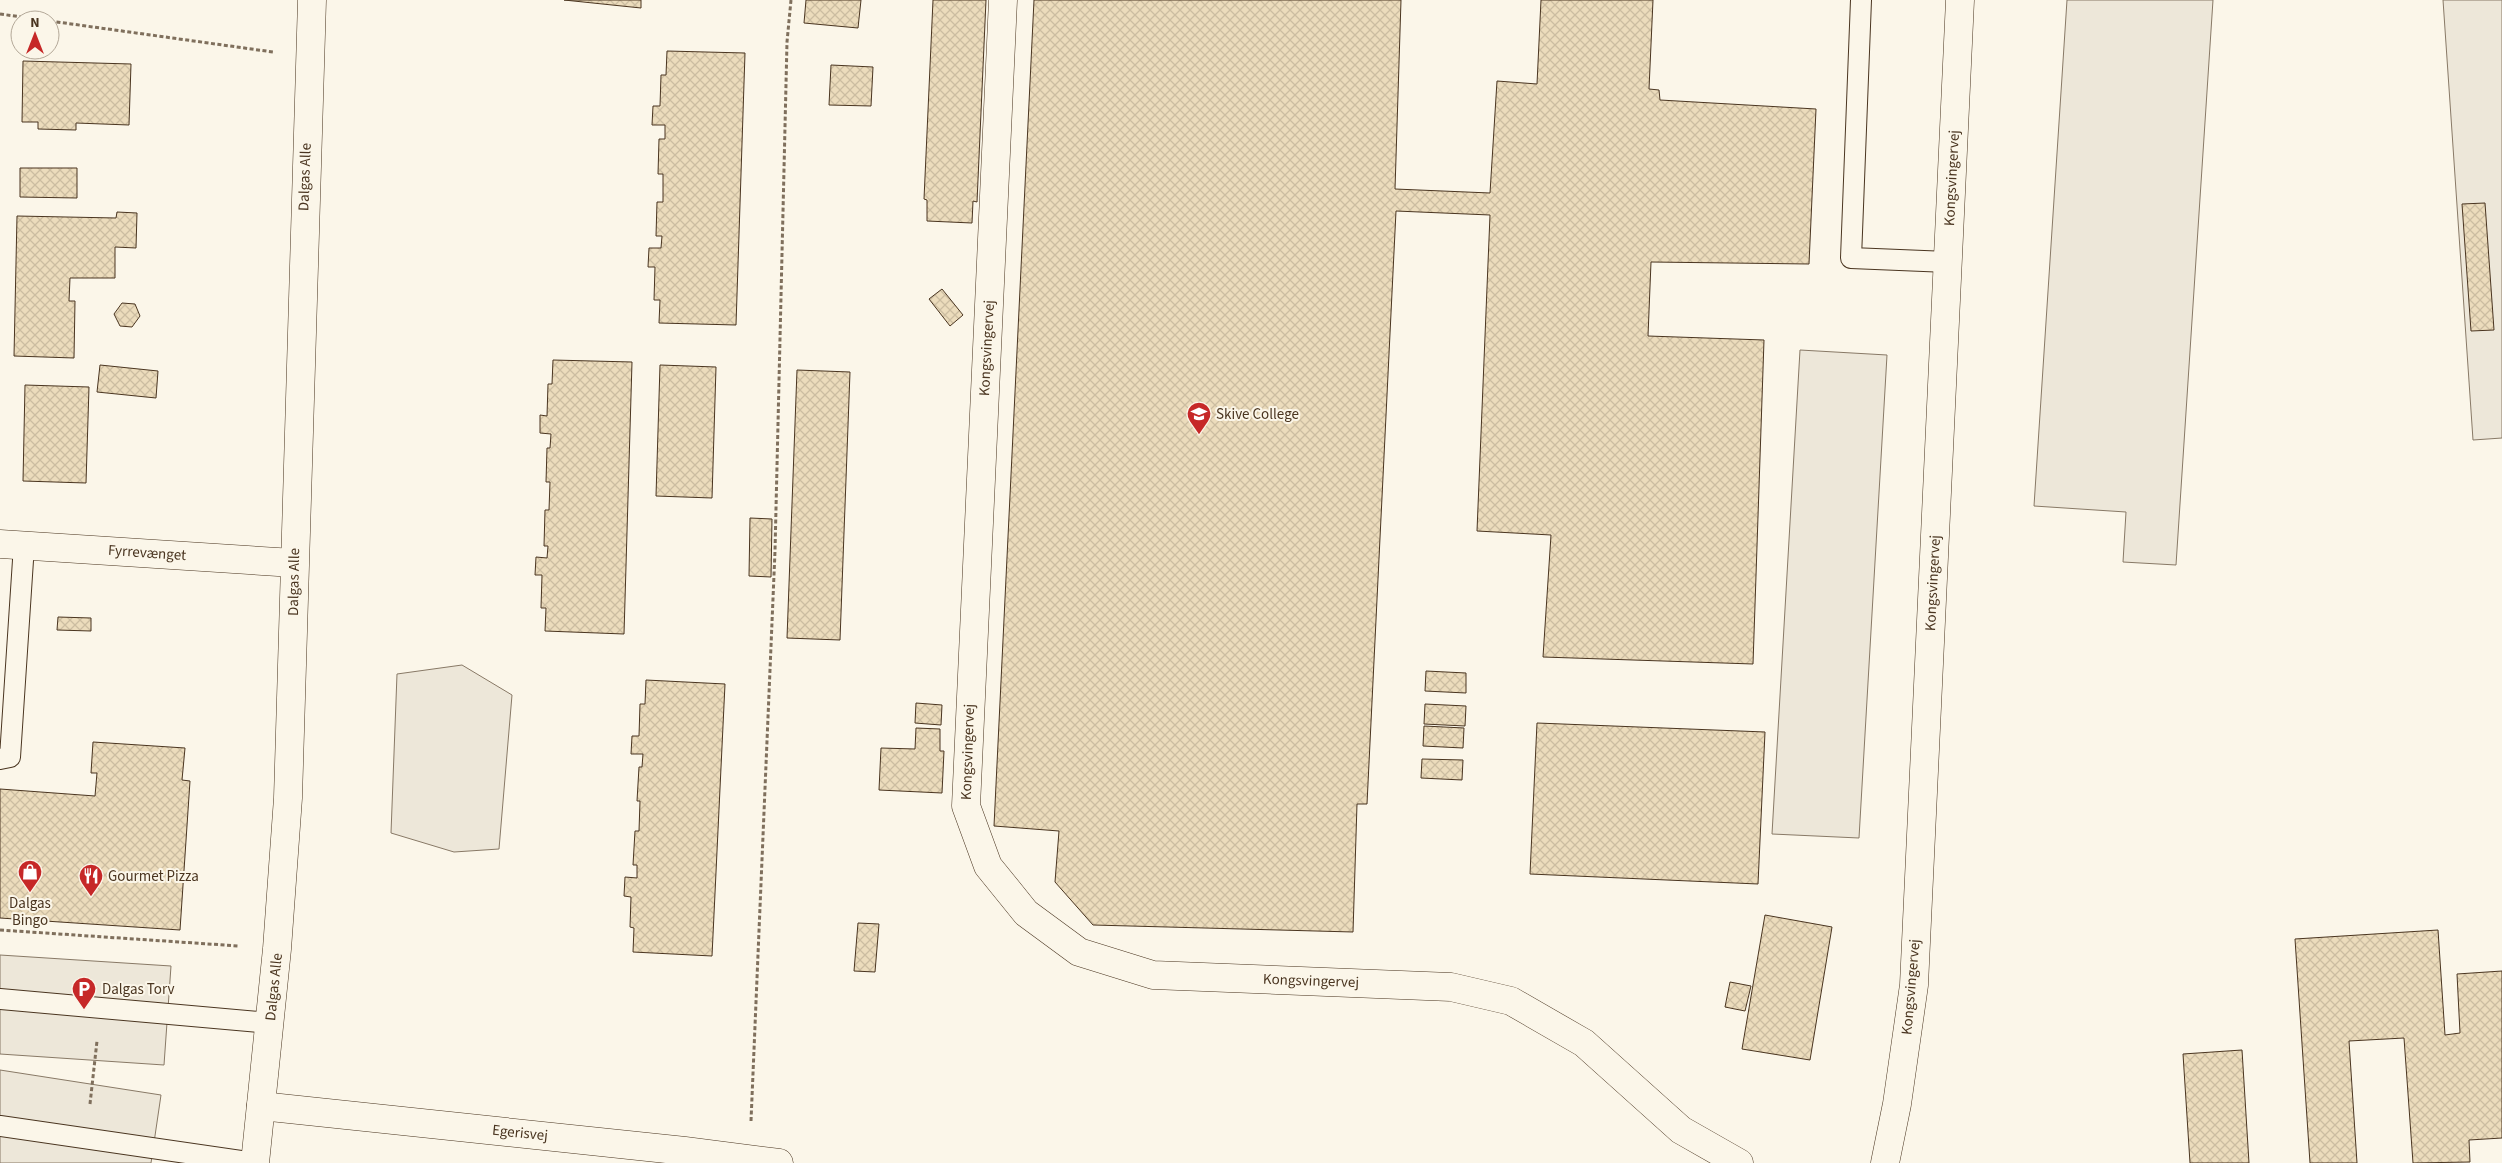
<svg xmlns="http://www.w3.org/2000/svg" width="2502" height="1163" font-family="'Source Sans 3',sans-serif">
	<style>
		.parking { fill: #ede7d9; stroke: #887966 }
		.building { fill: url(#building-cross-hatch); stroke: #4a3520 }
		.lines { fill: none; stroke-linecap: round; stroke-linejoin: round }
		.lane-casing { stroke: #4a3520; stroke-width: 22 }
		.street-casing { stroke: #4a3520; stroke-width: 29 }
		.secondary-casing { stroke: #4a3520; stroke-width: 29 }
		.path { stroke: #7f6f5c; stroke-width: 3; stroke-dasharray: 4 2.5; stroke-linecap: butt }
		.lane { stroke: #fbf6e9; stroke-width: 20 }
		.street { stroke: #fbf6e9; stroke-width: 28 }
		.secondary { stroke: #fbf6e9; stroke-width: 28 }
		.labels { text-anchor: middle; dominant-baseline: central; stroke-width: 4; stroke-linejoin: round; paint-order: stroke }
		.street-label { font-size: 15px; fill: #4a3520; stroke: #fbf6e9 }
		.poi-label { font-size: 15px; fill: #4a3520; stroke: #fbf6e9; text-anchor: start }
	</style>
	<defs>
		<pattern id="building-cross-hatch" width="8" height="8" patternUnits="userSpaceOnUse" patternTransform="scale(1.25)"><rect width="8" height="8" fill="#ecdcbc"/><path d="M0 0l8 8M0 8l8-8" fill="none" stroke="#ccbda1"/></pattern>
	</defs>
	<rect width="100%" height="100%" fill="#fbf6e9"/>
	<g class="parking">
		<path d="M 2067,0 L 2213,0 L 2176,565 L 2123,562 L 2126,512 L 2034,506 Z"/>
		<path d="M 2443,0 L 2502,0 L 2502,438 L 2473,440 Z"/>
		<path d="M 1800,350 L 1887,355 L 1859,838 L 1772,834 Z"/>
		<path d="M 462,665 L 512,695 L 499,849 L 454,852 L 391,833 L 397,674 Z"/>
		<path d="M 0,955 L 171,966 L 164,1065 L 0,1054 Z"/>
		<path d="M 0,1070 L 161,1095 L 151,1163 L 0,1163 Z"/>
	</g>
	<g class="building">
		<path d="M 564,0 L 641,0 L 641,8 Z"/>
		<path d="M 806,0 L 861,0 L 858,28 L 804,23 Z"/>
		<path d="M 933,0 L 986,0 L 977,202 L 973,201 L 972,223 L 927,221 L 927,200 L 924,199 Z"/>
		<path d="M 1034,0 L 1401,0 L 1395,189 L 1490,193 L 1497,81 L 1537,84 L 1541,0 L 1653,0 L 1649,89 L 1659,90 L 1660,100 L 1816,109 L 1809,264 L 1651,262 L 1648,336 L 1764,340 L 1753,664 L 1543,657 L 1551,535 L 1477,531 L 1490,215 L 1396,211 L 1367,804 L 1357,804 L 1353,932 L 1093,925 L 1055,882 L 1059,831 L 994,826 Z"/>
		<path d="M 667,51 L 745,53 L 736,325 L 659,323 L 660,300 L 654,300 L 655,267 L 648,267 L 649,248 L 661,248 L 662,236 L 656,236 L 657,202 L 663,202 L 663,174 L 658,174 L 659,139 L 665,139 L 665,125 L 652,125 L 653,106 L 660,106 L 661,75 L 666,75 Z"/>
		<path d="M 23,61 L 131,64 L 129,125 L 76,123 L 76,130 L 38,129 L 38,122 L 22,122 Z"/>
		<path d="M 831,65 L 873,67 L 871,106 L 829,105 Z"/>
		<path d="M 20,168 L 77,168 L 77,198 L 20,197 Z"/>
		<path d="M 2485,203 L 2494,330 L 2471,331 L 2462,204 Z"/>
		<path d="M 117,212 L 137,213 L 136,248 L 115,247 L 115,278 L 70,278 L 69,301 L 75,301 L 74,358 L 14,356 L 17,216 L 116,218 Z"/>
		<path d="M 942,289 L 963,315 L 950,326 L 929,299 Z"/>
		<path d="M 122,303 L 135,304 L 140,316 L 132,327 L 120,326 L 114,314 Z"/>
		<path d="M 553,360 L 632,362 L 624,634 L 545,631 L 546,608 L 541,608 L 542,575 L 535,575 L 536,557 L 547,558 L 548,546 L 544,546 L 545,510 L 549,510 L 550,482 L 546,482 L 547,448 L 550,448 L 551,434 L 540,433 L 540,415 L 547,416 L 548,384 L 552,384 Z"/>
		<path d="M 100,365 L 158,371 L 156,398 L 97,392 Z"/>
		<path d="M 660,365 L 716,367 L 712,498 L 656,496 Z"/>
		<path d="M 797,370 L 850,372 L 840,640 L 787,638 Z"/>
		<path d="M 25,385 L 89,387 L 86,483 L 23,481 Z"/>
		<path d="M 750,518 L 772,519 L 771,577 L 749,576 Z"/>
		<path d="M 58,617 L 91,618 L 91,631 L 57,630 Z"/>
		<path d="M 1426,671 L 1466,673 L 1466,693 L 1425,691 Z"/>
		<path d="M 646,680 L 725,684 L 712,956 L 633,952 L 634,928 L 630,927 L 631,897 L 624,896 L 625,877 L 637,878 L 637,865 L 633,865 L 635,831 L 639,831 L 640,801 L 637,801 L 639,767 L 642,767 L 643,754 L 631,754 L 632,736 L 639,736 L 640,704 L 645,704 Z"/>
		<path d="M 916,703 L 942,705 L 941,725 L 915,723 Z"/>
		<path d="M 1425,704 L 1466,706 L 1465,726 L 1424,724 Z"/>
		<path d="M 1537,723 L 1765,732 L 1758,884 L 1530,874 Z"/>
		<path d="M 1424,726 L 1464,728 L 1463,748 L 1423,746 Z"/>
		<path d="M 916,728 L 940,729 L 940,751 L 944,751 L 942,793 L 879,790 L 881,748 L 915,749 Z"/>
		<path d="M 93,742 L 185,748 L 182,780 L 190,781 L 180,930 L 0,918 L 0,789 L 95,796 L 97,773 L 91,773 Z"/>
		<path d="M 1422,759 L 1463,760 L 1462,780 L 1421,778 Z"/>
		<path d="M 1765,915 L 1832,927 L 1810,1060 L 1742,1049 Z"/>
		<path d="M 858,923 L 879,924 L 875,972 L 854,971 Z"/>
		<path d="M 2438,930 L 2445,1035 L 2460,1033 L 2457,974 L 2502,971 L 2502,1138 L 2469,1140 L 2470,1162 L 2413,1163 L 2404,1038 L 2349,1041 L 2357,1163 L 2310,1163 L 2295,939 Z"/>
		<path d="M 1730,982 L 1751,986 L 1745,1011 L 1725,1007 Z"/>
		<path d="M 2242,1050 L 2249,1163 L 2190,1163 L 2183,1054 Z"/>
	</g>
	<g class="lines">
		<defs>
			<g id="lane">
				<path d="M 1861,0 L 1851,258 L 1948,262"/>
				<path d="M 0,759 L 10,757 L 24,545"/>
				<path d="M 0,999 L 270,1023"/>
				<path d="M 0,1126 L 255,1163"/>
			</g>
			<g id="street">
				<path d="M 1003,0 L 966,806 L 988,866 L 1026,913 L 1079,952 L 1153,975 L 1451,987 L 1511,1001 L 1584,1043 L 1681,1130 L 1739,1163"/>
				<path d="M 0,544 L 294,563"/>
				<path d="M 1885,1163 L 1897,1104 L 1914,985 L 1960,0"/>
			</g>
			<g id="secondary">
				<path d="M 261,1106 L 685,1151 L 779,1163"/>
				<path d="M 255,1163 L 277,949 L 288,798 L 312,0"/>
			</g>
		</defs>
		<use href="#lane" class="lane-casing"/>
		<use href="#street" class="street-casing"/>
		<use href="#secondary" class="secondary-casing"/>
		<g class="path">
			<path d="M 0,14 L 44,20"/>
			<path d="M 50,21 L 273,52"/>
			<path d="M 0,930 L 239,946"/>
			<path d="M 90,1104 L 97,1041"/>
			<path d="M 751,1121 L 775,551 L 787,42 L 791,0"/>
		</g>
		<use href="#lane" class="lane"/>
		<use href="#street" class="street"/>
		<use href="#secondary" class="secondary"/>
	</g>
	<defs>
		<symbol id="school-pin" viewBox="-11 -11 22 30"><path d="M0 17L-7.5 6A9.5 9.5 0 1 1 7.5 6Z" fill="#c62828" stroke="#fbf6e9"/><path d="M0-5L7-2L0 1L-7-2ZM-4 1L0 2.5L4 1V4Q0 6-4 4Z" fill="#fff"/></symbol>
		<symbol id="shop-pin" viewBox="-11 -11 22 30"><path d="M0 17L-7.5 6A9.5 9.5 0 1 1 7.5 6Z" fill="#c62828" stroke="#fbf6e9"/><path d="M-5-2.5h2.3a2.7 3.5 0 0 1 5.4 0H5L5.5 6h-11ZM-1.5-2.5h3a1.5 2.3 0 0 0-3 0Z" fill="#fff"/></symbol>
		<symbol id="restaurant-pin" viewBox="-11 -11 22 30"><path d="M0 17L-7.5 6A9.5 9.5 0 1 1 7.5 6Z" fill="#c62828" stroke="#fbf6e9"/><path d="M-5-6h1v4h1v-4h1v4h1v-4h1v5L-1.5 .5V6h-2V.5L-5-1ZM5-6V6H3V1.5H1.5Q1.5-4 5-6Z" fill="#fff"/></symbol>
		<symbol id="parking-pin" viewBox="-11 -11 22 30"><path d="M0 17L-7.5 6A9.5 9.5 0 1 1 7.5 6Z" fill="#c62828" stroke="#fbf6e9"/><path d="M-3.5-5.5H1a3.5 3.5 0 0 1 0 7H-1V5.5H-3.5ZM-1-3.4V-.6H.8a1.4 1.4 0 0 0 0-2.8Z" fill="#fff"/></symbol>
	</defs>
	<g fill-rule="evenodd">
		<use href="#school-pin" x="1185" y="400" width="28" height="38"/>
		<use href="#shop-pin" x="16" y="858" width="28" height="38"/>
		<use href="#restaurant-pin" x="77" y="862" width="28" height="38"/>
		<use href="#parking-pin" x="70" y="975" width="28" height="38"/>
	</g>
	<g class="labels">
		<g class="street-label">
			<text transform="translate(305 177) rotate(-88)">Dalgas Alle</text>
			<text transform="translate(1952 178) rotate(-87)">Kongsvingervej</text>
			<text transform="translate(987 348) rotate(-87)">Kongsvingervej</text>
			<text transform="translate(147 553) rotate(4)">Fyrrevænget</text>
			<text transform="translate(294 582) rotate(-89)">Dalgas Alle</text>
			<text transform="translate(1933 583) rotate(-87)">Kongsvingervej</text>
			<text transform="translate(968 752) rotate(-88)">Kongsvingervej</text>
			<text transform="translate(1311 981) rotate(2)">Kongsvingervej</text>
			<text transform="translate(274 987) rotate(-84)">Dalgas Alle</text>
			<text transform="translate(1911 987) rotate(-85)">Kongsvingervej</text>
			<text transform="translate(520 1133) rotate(6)">Egerisvej</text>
		</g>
		<g class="poi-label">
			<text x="1216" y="414">Skive College</text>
			<text x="108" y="876">Gourmet Pizza</text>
			<text x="30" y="903" text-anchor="middle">Dalgas<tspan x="30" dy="17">Bingo</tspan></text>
			<text x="102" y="989">Dalgas Torv</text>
		</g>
	</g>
	<g transform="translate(35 35)"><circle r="24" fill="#fbf6e9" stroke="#b4a999"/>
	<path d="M0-4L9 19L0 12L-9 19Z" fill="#c62828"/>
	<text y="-8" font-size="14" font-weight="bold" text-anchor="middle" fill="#4a3520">N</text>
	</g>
</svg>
